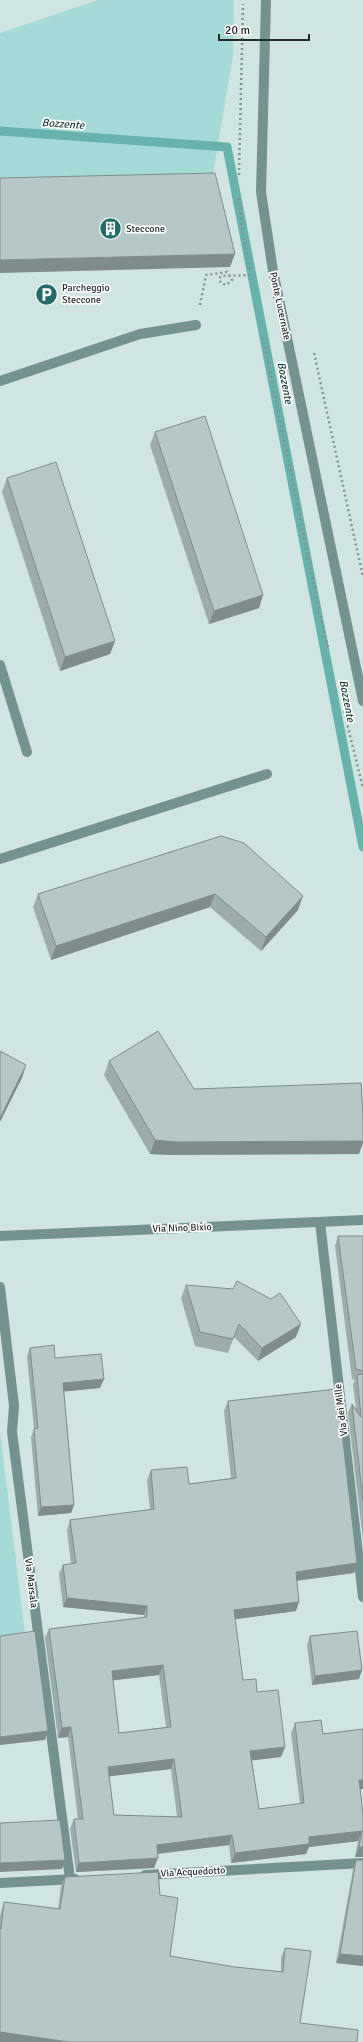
<svg xmlns="http://www.w3.org/2000/svg" width="363" height="2042" font-family="Signika,sans-serif">
	<style>
		.green { fill: #a6dad6 }
		.lines { fill: none; stroke-linecap: round; stroke-linejoin: round }
		.stream { stroke: #67b2ad; stroke-width: 9 }
		.path { stroke: #849391; stroke-width: 2.5; stroke-dasharray: 2 3; stroke-linecap: butt }
		.minor { stroke: #749290; stroke-width: 10 }
		.wall { fill: #9cacab; fill-rule: evenodd }
		.shaded-wall { fill: #7f8c8b }
		.building { fill: #b5c8c7; stroke: #7f8c8b; fill-rule: evenodd }
		.labels { text-anchor: middle; dominant-baseline: central; stroke-width: 3.5; stroke-linejoin: round; paint-order: stroke }
		.poi-label { font-size: 10px; fill: #242c2b; stroke: #fff; text-anchor: start }
		.street-label { font-size: 10px; fill: #242c2b; stroke: #fff }
		.water-label { font-size: 11px; font-style: italic; fill: #183c3a; stroke: #fff }
	</style>
	<rect width="100%" height="100%" fill="#d0e4e2"/>
	<g class="green">
		<path d="M 98,0 L 234,0 L 233,55 L 211,186 L 0,190 L 0,33 Z"/>
		<path d="M 0,1432 L 26,1641 L 0,1643 Z"/>
	</g>
	<g class="lines">
		<path class="stream" d="M 0,131 L 227,147 L 363,847"/>
		<g class="path">
			<path d="M 239,175 L 243,4"/>
			<path d="M 239,198 L 242,228 L 250,272"/>
			<path d="M 200,305 L 206,275 L 227,272 L 232,280 L 226,285 L 221,283 L 219,279 L 221,276 L 251,275"/>
			<path d="M 263,337 L 317,601 L 328,648"/>
			<path d="M 314,353 L 363,577"/>
			<path d="M 344,711 L 363,788"/>
		</g>
		<g class="minor">
			<path d="M 266,0 L 261,192 L 273,271 L 363,701"/>
			<path d="M 0,381 L 140,334 L 196,325"/>
			<path d="M 0,665 L 27,752"/>
			<path d="M 0,859 L 267,774"/>
			<path d="M 320,1222 L 363,1597"/>
			<path d="M 0,1236 L 363,1220"/>
			<path d="M 0,1287 L 14,1406 L 12,1432 L 70,1879"/>
			<path d="M 145,1875 L 363,1863"/>
			<path d="M 0,1883 L 75,1879"/>
		</g>
	</g>
	<g class="wall">
		<path d="M 155,432 L 263,595 L 259,608 L 209,624 L 150,445 Z"/>
		<path d="M 7,478 L 115,641 L 110,654 L 60,671 L 2,492 Z"/>
		<path d="M 221,836 L 298,910 L 261,951 L 210,907 L 51,960 L 33,907 L 38,894 Z"/>
		<path d="M 109,1061 L 194,1089 L 359,1154 L 171,1155 L 150,1154 L 104,1075 Z"/>
		<path d="M 338,1236 L 363,1236 L 363,1540 L 348,1413 L 352,1404 L 356,1409 L 353,1385 L 355,1380 L 352,1379 L 335,1246 Z"/>
		<path d="M 186,1285 L 296,1337 L 258,1361 L 234,1337 L 228,1353 L 195,1346 L 181,1298 Z"/>
		<path d="M 30,1348 L 55,1358 L 100,1388 L 64,1391 L 74,1505 L 71,1513 L 38,1516 L 31,1437 L 34,1429 L 27,1356 Z"/>
		<path d="M 228,1401 L 357,1563 L 354,1573 L 297,1581 L 296,1611 L 235,1619 L 243,1680 L 257,1692 L 285,1747 L 281,1757 L 252,1760 L 259,1809 L 300,1804 L 291,1733 L 295,1723 L 323,1734 L 363,1729 L 363,1789 L 360,1789 L 363,1814 L 363,1857 L 355,1857 L 358,1841 L 309,1847 L 306,1854 L 231,1863 L 229,1845 L 158,1854 L 154,1868 L 76,1872 L 70,1829 L 74,1819 L 78,1819 L 68,1737 L 58,1738 L 45,1638 L 49,1629 L 144,1618 L 144,1615 L 63,1607 L 59,1574 L 63,1565 L 71,1564 L 67,1530 L 70,1520 L 150,1510 L 147,1480 L 151,1470 L 189,1484 L 231,1478 L 224,1411 ZM 159,1675 L 166,1727 L 119,1733 L 113,1680 ZM 171,1769 L 177,1817 L 114,1815 L 109,1776 Z"/>
		<path d="M 310,1636 L 359,1679 L 312,1685 L 307,1645 Z"/>
		<path d="M 356,1860 L 363,1860 L 363,1966 L 336,1963 L 353,1870 Z"/>
		<path d="M 65,1877 L 160,1895 L 170,1956 L 235,1967 L 281,1972 L 281,1958 L 285,1948 L 300,2023 L 0,2042 L 0,1917 L 1,1912 L 4,1902 L 58,1909 L 61,1886 Z"/>
	</g>
	<g class="shaded-wall">
		<path d="M 235,254 L 230,267 L 0,273 L 0,260 Z"/>
		<path d="M 263,595 L 259,608 L 209,624 L 214,611 Z"/>
		<path d="M 115,641 L 110,654 L 60,671 L 65,657 Z"/>
		<path d="M 215,894 L 210,907 L 51,960 L 56,946 Z"/>
		<path d="M 303,896 L 298,910 L 261,951 L 266,937 Z"/>
		<path d="M 26,1065 L 22,1078 L 0,1122 L 0,1118 Z"/>
		<path d="M 155,1140 L 363,1141 L 363,1143 L 359,1154 L 171,1155 L 150,1154 Z"/>
		<path d="M 301,1324 L 296,1337 L 258,1361 L 262,1348 Z"/>
		<path d="M 104,1379 L 100,1388 L 60,1392 L 63,1383 Z"/>
		<path d="M 74,1505 L 71,1513 L 38,1516 L 41,1507 Z"/>
		<path d="M 357,1563 L 354,1573 L 292,1581 L 296,1572 Z"/>
		<path d="M 67,1598 L 147,1606 L 144,1615 L 63,1607 Z"/>
		<path d="M 299,1602 L 296,1611 L 230,1620 L 234,1610 Z"/>
		<path d="M 163,1665 L 159,1675 L 108,1681 L 112,1671 Z"/>
		<path d="M 362,1670 L 359,1679 L 312,1685 L 315,1676 Z"/>
		<path d="M 71,1727 L 68,1737 L 58,1738 L 62,1728 Z"/>
		<path d="M 48,1731 L 45,1740 L 0,1745 L 0,1737 Z"/>
		<path d="M 285,1747 L 281,1757 L 247,1761 L 250,1751 Z"/>
		<path d="M 174,1759 L 171,1769 L 104,1777 L 108,1767 Z"/>
		<path d="M 359,1780 L 363,1780 L 363,1789 L 355,1790 Z"/>
		<path d="M 362,1831 L 358,1841 L 309,1847 L 306,1854 L 231,1863 L 235,1853 L 309,1837 Z"/>
		<path d="M 232,1835 L 229,1845 L 154,1854 L 157,1845 Z"/>
		<path d="M 359,1847 L 363,1847 L 363,1857 L 355,1857 Z"/>
		<path d="M 158,1858 L 154,1868 L 76,1872 L 79,1863 Z"/>
		<path d="M 65,1860 L 62,1869 L 0,1872 L 0,1863 Z"/>
		<path d="M 340,1954 L 363,1956 L 363,1966 L 336,1963 Z"/>
		<path d="M 0,2032 L 69,2042 L 0,2042 Z"/>
	</g>
	<g class="building">
		<path d="M 215,173 L 235,254 L 0,260 L 0,178 Z"/>
		<path d="M 205,416 L 263,595 L 214,611 L 155,432 Z"/>
		<path d="M 56,462 L 115,641 L 65,657 L 7,478 Z"/>
		<path d="M 221,836 L 244,843 L 303,896 L 266,937 L 215,894 L 56,946 L 38,894 Z"/>
		<path d="M 158,1031 L 194,1089 L 361,1083 L 363,1117 L 363,1141 L 176,1142 L 155,1140 L 109,1061 Z"/>
		<path d="M 0,1051 L 26,1065 L 0,1118 Z"/>
		<path d="M 338,1236 L 363,1236 L 363,1371 L 356,1369 Z"/>
		<path d="M 237,1281 L 271,1299 L 280,1293 L 301,1324 L 262,1348 L 239,1324 L 233,1339 L 200,1332 L 186,1285 L 233,1289 Z"/>
		<path d="M 54,1345 L 55,1358 L 101,1354 L 104,1379 L 63,1383 L 74,1505 L 41,1507 L 34,1429 L 38,1428 L 30,1348 Z"/>
		<path d="M 363,1374 L 363,1500 L 352,1404 L 361,1417 L 357,1375 Z"/>
		<path d="M 337,1389 L 357,1563 L 296,1572 L 299,1602 L 234,1610 L 243,1680 L 256,1679 L 257,1692 L 278,1690 L 285,1747 L 250,1751 L 259,1809 L 304,1803 L 295,1723 L 321,1720 L 323,1734 L 363,1729 L 363,1780 L 359,1780 L 363,1814 L 363,1847 L 359,1847 L 362,1831 L 309,1837 L 309,1844 L 235,1853 L 232,1835 L 157,1845 L 158,1858 L 79,1863 L 74,1819 L 83,1819 L 71,1727 L 62,1728 L 49,1629 L 147,1617 L 147,1606 L 67,1598 L 63,1565 L 76,1563 L 70,1520 L 154,1509 L 151,1470 L 187,1467 L 189,1484 L 236,1478 L 228,1401 ZM 163,1665 L 171,1727 L 119,1733 L 112,1671 ZM 174,1759 L 182,1817 L 114,1815 L 108,1767 Z"/>
		<path d="M 35,1631 L 48,1731 L 0,1737 L 0,1636 Z"/>
		<path d="M 357,1631 L 362,1670 L 315,1676 L 310,1636 Z"/>
		<path d="M 60,1820 L 65,1860 L 0,1863 L 0,1823 Z"/>
		<path d="M 356,1860 L 363,1860 L 363,1956 L 340,1954 Z"/>
		<path d="M 158,1872 L 160,1895 L 178,1898 L 170,1956 L 235,1967 L 283,1972 L 285,1948 L 311,1951 L 300,2023 L 358,2030 L 357,2042 L 69,2042 L 0,2032 L 0,1928 L 1,1929 L 4,1902 L 60,1909 L 65,1877 Z"/>
	</g>
	<defs>
		<symbol id="building-disc" viewBox="-11 -11 22 22"><circle r="9.5" fill="#216c68" stroke="#fff"/><path d="M-4-6H4V6H1V3H-1V6H-4ZM-2.5-4.3h1.7v1.8h-1.7ZM.8-4.3h1.7v1.8H.8ZM-2.5-1h1.7V.8h-1.7ZM.8-1h1.7V.8H.8Z" fill="#fff"/></symbol>
		<symbol id="parking-disc" viewBox="-11 -11 22 22"><circle r="9.5" fill="#216c68" stroke="#fff"/><path d="M-3.5-5.5H1a3.5 3.5 0 0 1 0 7H-1V5.5H-3.5ZM-1-3.4V-.6H.8a1.4 1.4 0 0 0 0-2.8Z" fill="#fff"/></symbol>
	</defs>
	<g fill-rule="evenodd">
		<use href="#building-disc" x="98" y="216" width="25" height="25"/>
		<use href="#parking-disc" x="34" y="282" width="25" height="25"/>
	</g>
	<g class="labels">
		<g class="poi-label">
			<text x="126" y="229">Steccone</text>
			<text x="62" y="288">Parcheggio<tspan x="62" dy="12">Steccone</tspan></text>
		</g>
		<g class="street-label">
			<text transform="translate(280 306) rotate(78)">Ponte Lucernate</text>
			<text transform="translate(182 1228) rotate(-2)">Via Nino Bixio</text>
			<text transform="translate(341 1410) rotate(-97)">Via dei Mille</text>
			<text transform="translate(31 1583) rotate(83)">Via Marsala</text>
			<text transform="translate(193 1872) rotate(-3)">Via Acquedotto</text>
		</g>
		<g class="water-label">
			<text transform="translate(63 124) rotate(4)">Bozzente</text>
			<text transform="translate(285 383) rotate(79)">Bozzente</text>
			<text transform="translate(347 701) rotate(79)">Bozzente</text>
		</g>
	</g>
	<path d="M219 34v6h90v-6" fill="none" stroke="#242c2b" stroke-width="2"/>
	<text x="225" y="34" font-size="12" fill="#242c2b" stroke="#ffffff" stroke-width="3" paint-order="stroke">20 m</text>
</svg>
